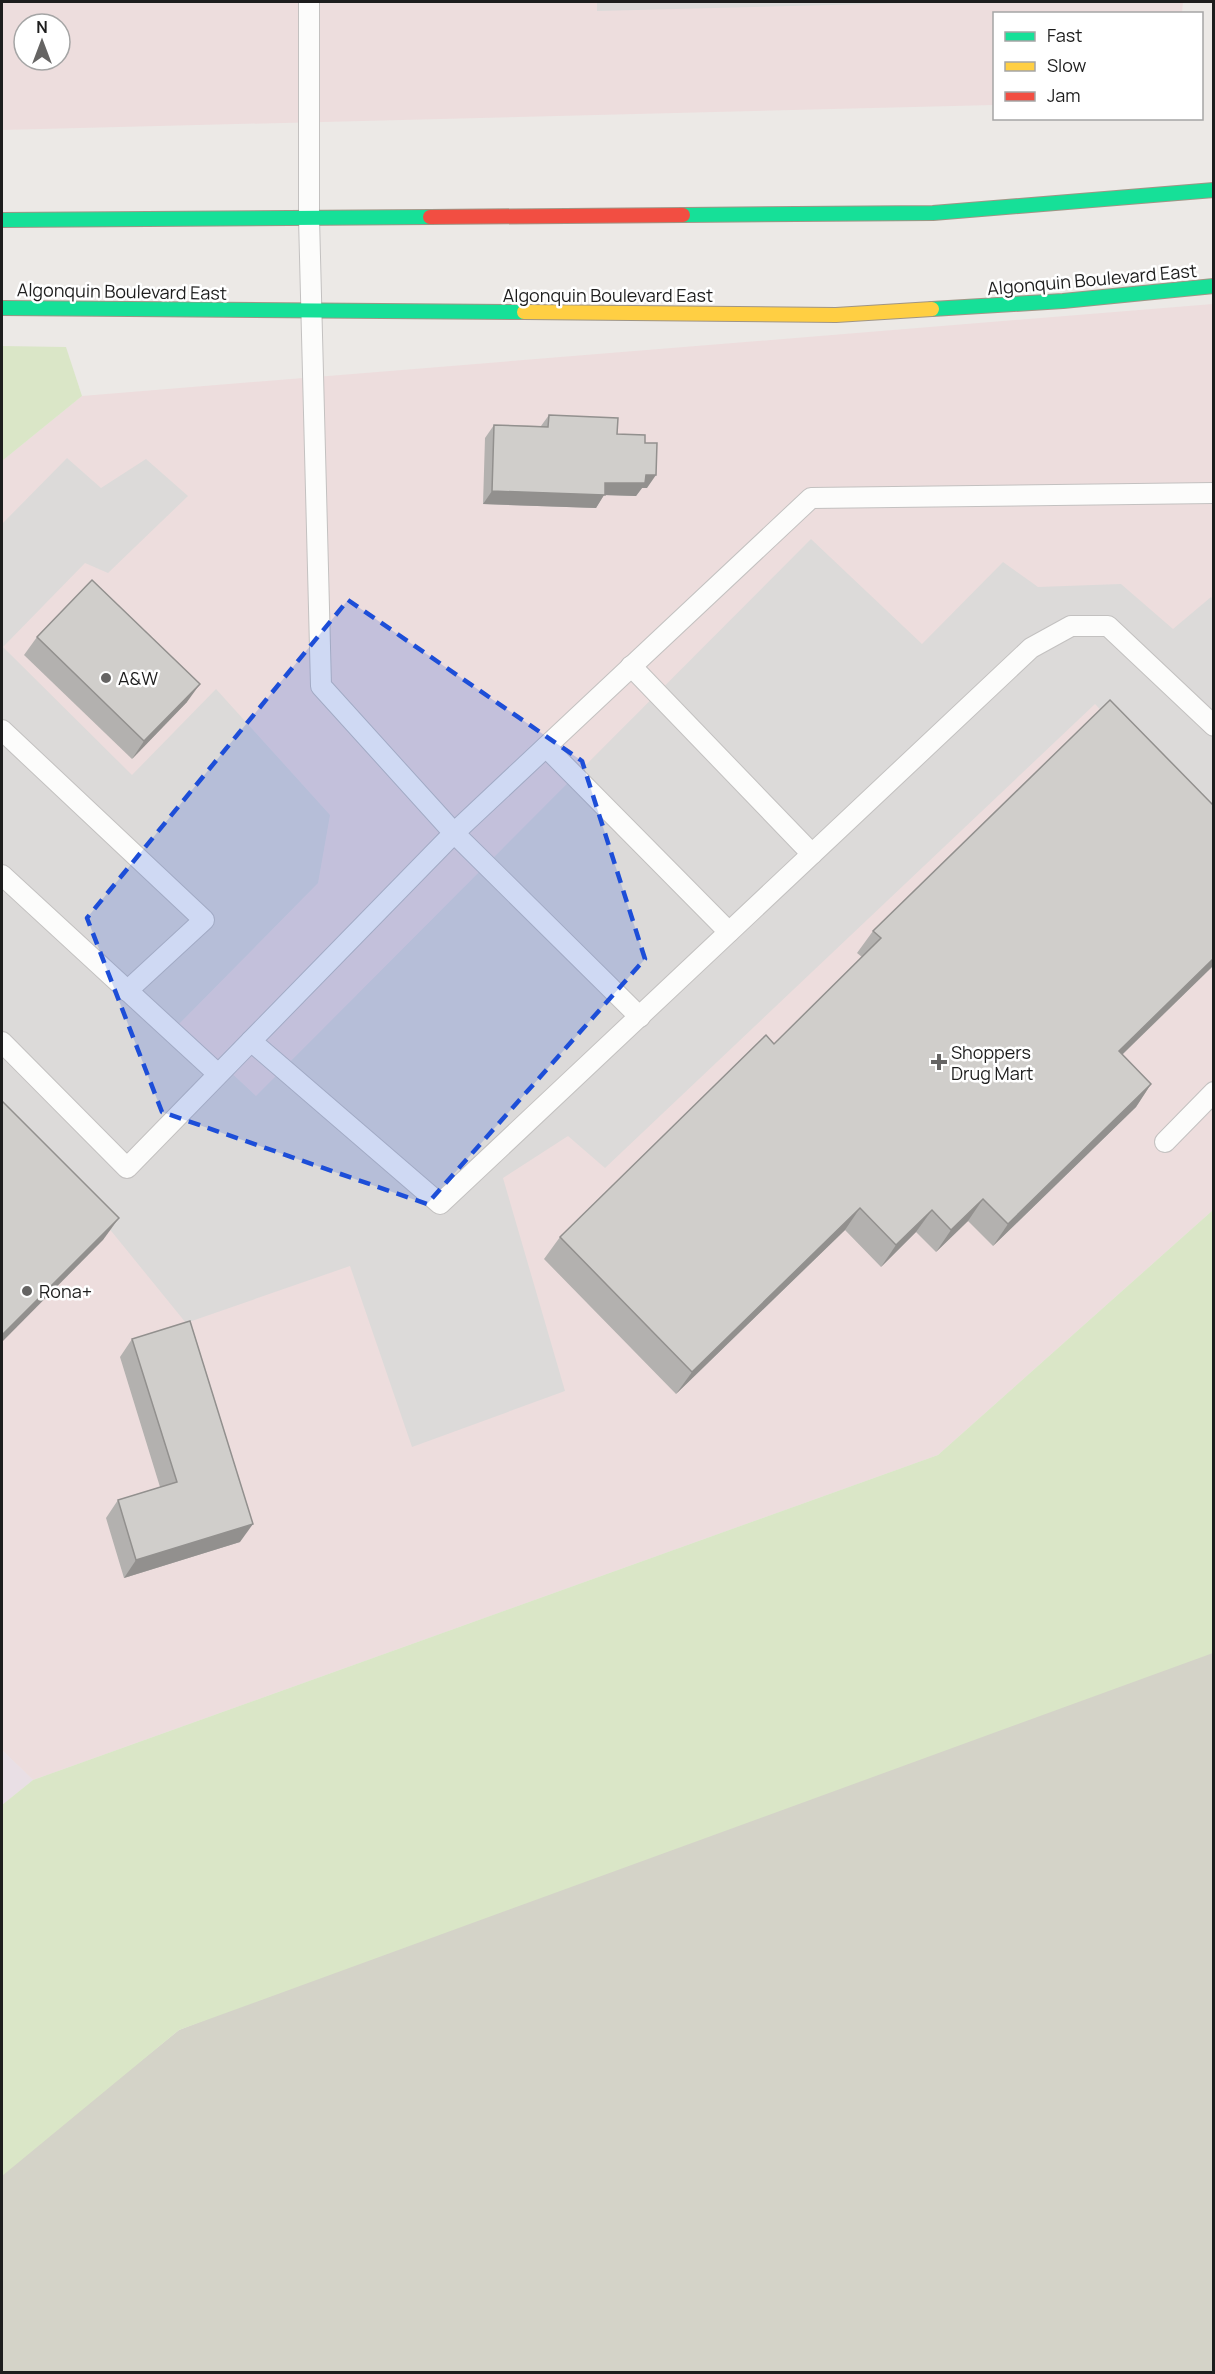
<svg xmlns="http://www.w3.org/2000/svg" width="1215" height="2374" font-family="Manrope,sans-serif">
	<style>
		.commercial { fill: #eddddd; fill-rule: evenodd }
		.industrial { fill: #e9dfe5 }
		.construction { fill: #d4d3c8 }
		.grass { fill: #dae6c7 }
		.parking { fill: #dcdad9 }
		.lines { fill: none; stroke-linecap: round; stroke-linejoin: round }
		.lane-casing { stroke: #c3c1c0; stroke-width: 22 }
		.fast-casing { stroke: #a09585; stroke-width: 16 }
		.slow-casing { stroke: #a09585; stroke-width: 16 }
		.jam-casing { stroke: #a09585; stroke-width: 16 }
		.lane { stroke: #fcfcfb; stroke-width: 20 }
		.fast { stroke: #16e098; stroke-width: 14 }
		.slow { stroke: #ffcf43; stroke-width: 14 }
		.jam { stroke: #f24e42; stroke-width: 14 }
		.wall { fill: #b3b1af }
		.shaded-wall { fill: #92908e }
		.building { fill: #d0cecb; stroke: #92908e; stroke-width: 1.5 }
		.marked { fill: #1d4ed8; fill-opacity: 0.2; stroke: #1d4ed8; stroke-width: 4.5; stroke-dasharray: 12 8; stroke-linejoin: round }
		.poi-dot { fill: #656463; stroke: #fff; stroke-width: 2 }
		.labels { text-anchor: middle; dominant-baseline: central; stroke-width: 5; stroke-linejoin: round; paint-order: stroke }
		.street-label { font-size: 18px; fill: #1d1d1d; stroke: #fff }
		.poi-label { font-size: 18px; fill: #1d1d1d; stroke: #fff; text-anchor: start }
	</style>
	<rect width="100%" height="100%" fill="#ece9e6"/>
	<g class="commercial">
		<path d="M 2,2 L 1183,2 L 1182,13 L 994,14 L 994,105 L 2,130 ZM 24,24 L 60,24 L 60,60 L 24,60 Z"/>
		<path d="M 1213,304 L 1213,1210 L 938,1455 L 33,1780 L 2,1750 L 2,461 L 82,396 Z"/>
	</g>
	<path class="industrial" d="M 2,1750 L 33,1780 L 2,1805 Z"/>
	<path class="construction" d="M 1213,1651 L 1213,2372 L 2,2372 L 2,2173 L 179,2030 L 684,1834 Z"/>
	<g class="grass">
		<path d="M 2,346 L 66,347 L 82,396 L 2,461 Z"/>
		<path d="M 1213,1210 L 1213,1653 L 179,2030 L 2,2176 L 2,1805 L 33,1780 L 938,1455 Z"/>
	</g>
	<g class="parking">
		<path d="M 597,2 L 948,2 L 597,11 Z"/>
		<path d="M 67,458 L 101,488 L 146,459 L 188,496 L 108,573 L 85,563 L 3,647 L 132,775 L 216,689 L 330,815 L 318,883 L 179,1024 L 256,1096 L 811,539 L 922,644 L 1003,562 L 1038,587 L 1121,584 L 1173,629 L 1211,597 L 1214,600 L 1213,827 L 1095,704 L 605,1168 L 568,1136 L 503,1178 L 565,1391 L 412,1447 L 350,1266 L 186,1323 L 112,1232 L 2,1121 L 2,524 Z"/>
	</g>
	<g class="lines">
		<defs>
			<g id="lane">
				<path d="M 309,2 L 309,218 L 321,686 L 454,833 L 811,498 L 1214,493"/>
				<path d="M 631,666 L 812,854"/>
				<path d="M 2,730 L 204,920 L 127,991"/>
				<path d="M 546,747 L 729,932"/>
				<path d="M 2,875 L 218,1074"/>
				<path d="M 251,1041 L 440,1204 L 1031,648 L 1071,626 L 1108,626 L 1214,726"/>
				<path d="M 2,1042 L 127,1168 L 454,833 L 640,1017"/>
				<path d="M 1165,1142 L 1214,1092"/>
			</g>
			<g id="fast">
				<path d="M 683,215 L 933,213 L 1214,190"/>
				<path d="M 2,220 L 430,217"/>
				<path d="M 2,308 L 524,312"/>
				<path d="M 932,309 L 1063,301 L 1214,286"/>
			</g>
			<path id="slow" d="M 524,312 L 836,315 L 932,309"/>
			<path id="jam" d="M 430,217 L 683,215"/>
		</defs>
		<use href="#lane" class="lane-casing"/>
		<use href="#fast" class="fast-casing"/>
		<use href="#slow" class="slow-casing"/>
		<use href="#jam" class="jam-casing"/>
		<use href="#lane" class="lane"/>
		<use href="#fast" class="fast"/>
		<use href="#slow" class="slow"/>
		<use href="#jam" class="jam"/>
	</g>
	<g class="wall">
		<path d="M 549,415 L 645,443 L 647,488 L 642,488 L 636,496 L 604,495 L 596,508 L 483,504 L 485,438 L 494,425 L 541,426 Z"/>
		<path d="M 37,637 L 187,702 L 132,759 L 24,655 Z"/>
		<path d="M 1214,806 L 1214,965 L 1122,1055 L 1151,1084 L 1136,1107 L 993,1246 L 968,1221 L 936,1252 L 916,1232 L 881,1267 L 845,1230 L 676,1394 L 544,1259 L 560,1237 L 774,1044 L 862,957 L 857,953 L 873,931 Z"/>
		<path d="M 132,1339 L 240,1542 L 124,1578 L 106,1518 L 118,1500 L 160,1487 L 120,1357 Z"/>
	</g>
	<g class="shaded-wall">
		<path d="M 646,475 L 656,475 L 647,488 L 642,488 L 636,496 L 604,495 L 596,508 L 483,504 L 492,491 L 605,483 Z"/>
		<path d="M 200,684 L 187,702 L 132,759 L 144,741 Z"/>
		<path d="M 1214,958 L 1214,965 L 1103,1073 L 1119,1051 Z"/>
		<path d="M 1151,1084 L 1136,1107 L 993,1246 L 1008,1224 Z"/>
		<path d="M 983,1199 L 968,1221 L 936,1252 L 951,1230 Z"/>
		<path d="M 860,1208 L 845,1230 L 676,1394 L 692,1372 Z"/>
		<path d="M 932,1210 L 916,1232 L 881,1267 L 896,1245 Z"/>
		<path d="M 119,1218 L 103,1240 L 2,1342 L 2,1335 Z"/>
		<path d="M 253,1524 L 240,1542 L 124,1578 L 136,1560 Z"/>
	</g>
	<g class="building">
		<path d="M 549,415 L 618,418 L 617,434 L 645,435 L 645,443 L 657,443 L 656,475 L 646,475 L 645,483 L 605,483 L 605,495 L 492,491 L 494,425 L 548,427 Z"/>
		<path d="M 92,580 L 200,684 L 144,741 L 37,637 Z"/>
		<path d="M 1110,700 L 1214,806 L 1214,958 L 1119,1051 L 1151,1084 L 1008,1224 L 983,1199 L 951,1230 L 932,1210 L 896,1245 L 860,1208 L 692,1372 L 560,1237 L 766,1035 L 774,1044 L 881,938 L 873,931 Z"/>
		<path d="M 2,1101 L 119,1218 L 2,1335 Z"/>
		<path d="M 190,1321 L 253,1524 L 136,1560 L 118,1500 L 177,1482 L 132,1339 Z"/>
	</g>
	<path class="marked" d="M 348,600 L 582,761 L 645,959 L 427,1204 L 162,1112 L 87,918 Z"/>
	<g class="poi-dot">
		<circle cx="106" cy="678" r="6"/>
		<path d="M936 1053h6v6h6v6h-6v6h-6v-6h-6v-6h6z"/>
		<circle cx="27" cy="1291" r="6"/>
	</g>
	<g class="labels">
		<g class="street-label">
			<text transform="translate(1092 279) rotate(-5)">Algonquin Boulevard East</text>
			<text transform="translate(122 291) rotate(1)">Algonquin Boulevard East</text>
			<text x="608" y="295">Algonquin Boulevard East</text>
		</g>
		<g class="poi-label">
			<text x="118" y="678">A&amp;W</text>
			<text x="951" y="1052">Shoppers<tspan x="951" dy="21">Drug Mart</tspan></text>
			<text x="39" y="1291">Rona+</text>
		</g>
	</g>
	<rect width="1215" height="2374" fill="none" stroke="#1d1d1d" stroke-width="6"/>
	<rect x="993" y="12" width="210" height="108" fill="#ffffff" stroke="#a5a5a5" stroke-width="1.5"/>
	<rect x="1005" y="32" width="30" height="9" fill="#16e098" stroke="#a5a5a5" stroke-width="1.5"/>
	<text x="1047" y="42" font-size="18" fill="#1d1d1d">Fast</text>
	<rect x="1005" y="62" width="30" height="9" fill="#ffcf43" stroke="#a5a5a5" stroke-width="1.5"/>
	<text x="1047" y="72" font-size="18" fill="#1d1d1d">Slow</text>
	<rect x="1005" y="92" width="30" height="9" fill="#f24e42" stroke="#a5a5a5" stroke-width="1.5"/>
	<text x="1047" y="102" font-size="18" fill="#1d1d1d">Jam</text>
	<g transform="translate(42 42)"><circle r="28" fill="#ffffff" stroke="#a5a5a5" stroke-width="1.5"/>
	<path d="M0-4.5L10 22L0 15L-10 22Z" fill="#656463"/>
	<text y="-9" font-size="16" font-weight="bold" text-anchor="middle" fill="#1d1d1d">N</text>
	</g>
</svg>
